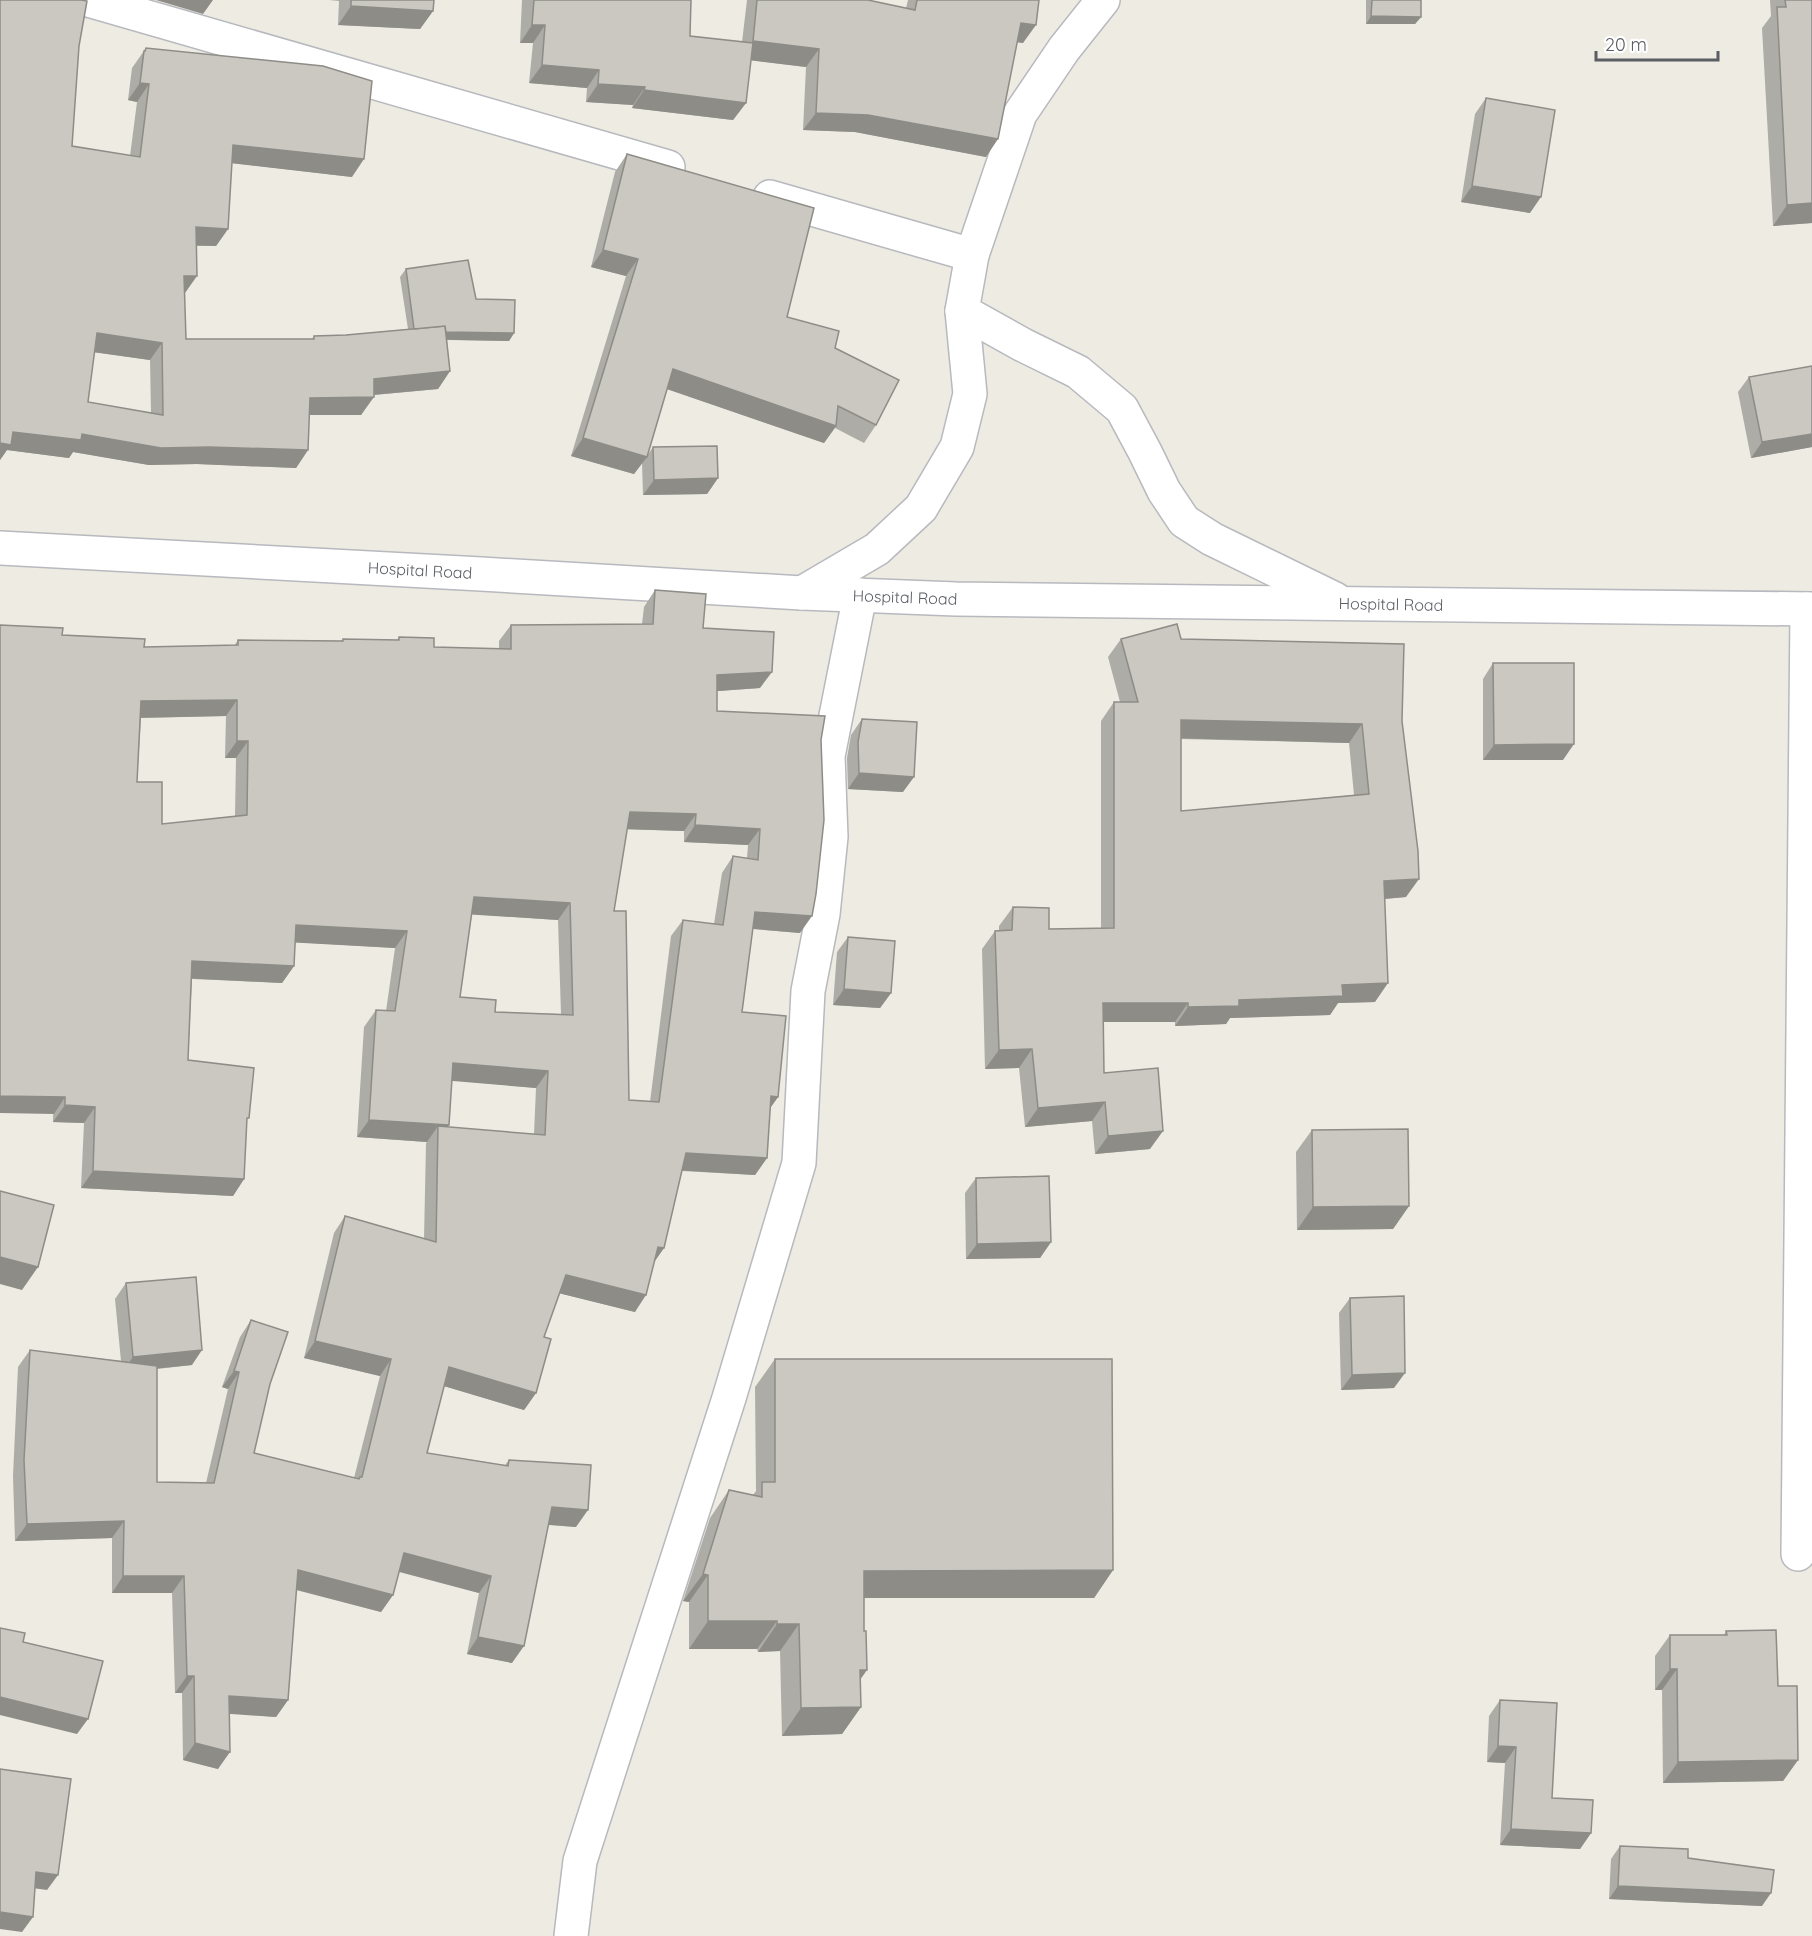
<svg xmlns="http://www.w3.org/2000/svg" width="1812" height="1936" font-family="Quicksand,sans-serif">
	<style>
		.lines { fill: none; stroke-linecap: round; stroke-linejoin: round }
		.street-casing { stroke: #b7b9be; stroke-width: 36 }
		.street { stroke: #fff; stroke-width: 33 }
		.wall { fill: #aeaca6; fill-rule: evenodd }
		.shaded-wall { fill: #8d8c87 }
		.building { fill: #cac8c1; stroke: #8d8c87; stroke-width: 1.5; fill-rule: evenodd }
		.labels { text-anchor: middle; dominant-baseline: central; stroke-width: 4.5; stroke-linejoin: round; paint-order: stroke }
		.street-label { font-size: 16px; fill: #5a5d63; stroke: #fff }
	</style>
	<rect width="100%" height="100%" fill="#edebe2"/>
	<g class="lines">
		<defs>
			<g id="street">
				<path d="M 88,0 L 668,167"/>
				<path d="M 770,197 L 972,255 L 962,311 L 970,394 L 957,447 L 921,508 L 877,549 L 802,593"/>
				<path d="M 972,255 L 1020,114 L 1064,49 L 1103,0"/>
				<path d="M 962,311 L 1023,345 L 1078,372 L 1122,409 L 1145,452 L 1164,491 L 1184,521 L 1212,539 L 1335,599"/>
				<path d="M 0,548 L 481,574 L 802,593 L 956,599 L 1812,609"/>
				<path d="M 1798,1554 L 1807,609"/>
				<path d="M 571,1936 L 580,1861 L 729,1398 L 799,1163 L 808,991 L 823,914 L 831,837 L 828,756 L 860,595"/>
			</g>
		</defs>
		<use href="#street" class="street-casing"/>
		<use href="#street" class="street"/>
	</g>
	<g class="wall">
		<path d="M 0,0 L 79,46 L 72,146 L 130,156 L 137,102 L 128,100 L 132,68 L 146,48 L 352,177 L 232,163 L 228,229 L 216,246 L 196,246 L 184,293 L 186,339 L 312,339 L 314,336 L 346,335 L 408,329 L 400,277 L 406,269 L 476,299 L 514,333 L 509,341 L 447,340 L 450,371 L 438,389 L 374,395 L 361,415 L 309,415 L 308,450 L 296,468 L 197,464 L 149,465 L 73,452 L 69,458 L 7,450 L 0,460 ZM 94,352 L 150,360 L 151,413 L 88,402 Z"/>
		<path d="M 329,0 L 434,0 L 433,11 L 420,29 L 338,25 L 339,1 Z"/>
		<path d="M 522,0 L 691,0 L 690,36 L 742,42 L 747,0 L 868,0 L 906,8 L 908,0 L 1039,0 L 1023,43 L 1017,42 L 986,157 L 855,132 L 803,130 L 806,67 L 751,60 L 746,103 L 733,120 L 632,108 L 633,105 L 586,102 L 587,88 L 529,83 L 533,43 L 520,43 Z"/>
		<path d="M 1366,0 L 1421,0 L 1421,17 L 1415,24 L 1366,24 Z"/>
		<path d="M 1770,0 L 1812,0 L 1812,223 L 1773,226 L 1762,28 L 1771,16 Z"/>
		<path d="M 1486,98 L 1530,213 L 1461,202 L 1475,114 Z"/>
		<path d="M 627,154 L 787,317 L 835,348 L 876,425 L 864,443 L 835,428 L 824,443 L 667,389 L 647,456 L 653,447 L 718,478 L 707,494 L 643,495 L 642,463 L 634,474 L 571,456 L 626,276 L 591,267 L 615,172 Z"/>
		<path d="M 1749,377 L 1812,447 L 1751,458 L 1738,392 Z"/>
		<path d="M 655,590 L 703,628 L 760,688 L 717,691 L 717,711 L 821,740 L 800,933 L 753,929 L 742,1012 L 778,1097 L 770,1108 L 767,1158 L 755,1175 L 682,1171 L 664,1248 L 654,1262 L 635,1312 L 559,1293 L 544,1337 L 536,1393 L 524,1410 L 444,1386 L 427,1453 L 505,1465 L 509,1460 L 576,1527 L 548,1525 L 512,1663 L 467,1654 L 479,1593 L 399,1572 L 393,1595 L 381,1612 L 296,1590 L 288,1700 L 276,1717 L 229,1713 L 218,1769 L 183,1760 L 182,1693 L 175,1693 L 172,1593 L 112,1593 L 112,1538 L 15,1541 L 13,1476 L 18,1367 L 30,1350 L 121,1361 L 115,1299 L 126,1283 L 192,1365 L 157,1369 L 157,1482 L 206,1483 L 228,1389 L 222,1387 L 240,1337 L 251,1320 L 270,1384 L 254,1453 L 354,1478 L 380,1376 L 304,1358 L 334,1233 L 345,1216 L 424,1239 L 426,1143 L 427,1142 L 357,1137 L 364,1027 L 376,1010 L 386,1011 L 395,948 L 295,942 L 294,966 L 282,983 L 192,979 L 188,1060 L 247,1122 L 244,1179 L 233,1196 L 81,1188 L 84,1123 L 53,1122 L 62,635 L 144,647 L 234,646 L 238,640 L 341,641 L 343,639 L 397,640 L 399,637 L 434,647 L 499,649 L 499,641 L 511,625 L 642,624 L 644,607 ZM 226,716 L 225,758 L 236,758 L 235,816 L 162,824 L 137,782 L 141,718 ZM 627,829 L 684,831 L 684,842 L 748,845 L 747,858 L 733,856 L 722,873 L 714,924 L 683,920 L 671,936 L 650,1102 L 629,1100 L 614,911 ZM 472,914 L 558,920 L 561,1014 L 495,1012 L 460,997 ZM 452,1080 L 536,1088 L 534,1134 L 447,1127 Z"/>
		<path d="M 1121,639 L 1181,639 L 1402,721 L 1406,897 L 1385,899 L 1375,1002 L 1338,1003 L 1330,1015 L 1230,1018 L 1226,1024 L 1175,1026 L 1175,1022 L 1103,1022 L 1104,1073 L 1150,1149 L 1095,1154 L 1092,1121 L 1025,1127 L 1019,1068 L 985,1069 L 982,949 L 995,931 L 999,931 L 999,926 L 1013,907 L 1049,929 L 1101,928 L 1101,721 L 1114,702 L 1120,702 L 1108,657 ZM 1181,739 L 1349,743 L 1354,795 L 1181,811 Z"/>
		<path d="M 1493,663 L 1563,760 L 1483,760 L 1483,679 Z"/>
		<path d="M 862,719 L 903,792 L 848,789 L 847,758 L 851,735 Z"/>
		<path d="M 848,937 L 891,993 L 880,1008 L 833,1005 L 837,952 Z"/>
		<path d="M 1312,1130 L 1409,1206 L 1393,1229 L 1297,1230 L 1296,1152 Z"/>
		<path d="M 976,1178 L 1051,1242 L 1040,1258 L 966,1259 L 965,1193 Z"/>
		<path d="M 1350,1298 L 1394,1388 L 1341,1390 L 1339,1313 Z"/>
		<path d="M 775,1359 L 1113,1570 L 1094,1598 L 864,1598 L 860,1679 L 861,1707 L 842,1734 L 782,1736 L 780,1651 L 758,1652 L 757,1649 L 689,1649 L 689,1602 L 683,1601 L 710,1518 L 729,1490 L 753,1495 L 756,1491 L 755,1387 Z"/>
		<path d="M 1726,1631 L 1778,1686 L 1798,1760 L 1783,1781 L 1663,1783 L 1662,1690 L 1655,1690 L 1655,1656 L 1670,1635 L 1724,1635 Z"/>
		<path d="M 1500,1700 L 1552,1798 L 1591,1833 L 1580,1849 L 1500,1845 L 1505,1763 L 1487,1762 L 1489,1716 Z"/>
		<path d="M 1620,1846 L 1688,1858 L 1762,1906 L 1609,1899 L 1611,1859 Z"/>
	</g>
	<g class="shaded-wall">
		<path d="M 156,0 L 213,0 L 203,14 Z"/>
		<path d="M 351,6 L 433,11 L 420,29 L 338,25 Z"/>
		<path d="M 1371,16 L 1421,17 L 1415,24 L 1366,24 Z"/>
		<path d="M 1021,23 L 1036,25 L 1023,43 L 1008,41 Z"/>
		<path d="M 532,25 L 545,25 L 533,43 L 520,43 Z"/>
		<path d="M 753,41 L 819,49 L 806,67 L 740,59 Z"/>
		<path d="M 542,65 L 599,70 L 587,88 L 529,83 Z"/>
		<path d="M 140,83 L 149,84 L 137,102 L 128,100 Z"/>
		<path d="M 598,84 L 645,87 L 633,105 L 586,102 Z"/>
		<path d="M 644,90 L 746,103 L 733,120 L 632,108 Z"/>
		<path d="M 816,113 L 868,115 L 998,139 L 986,157 L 855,132 L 803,130 Z"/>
		<path d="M 233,145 L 364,159 L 352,177 L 221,162 Z"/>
		<path d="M 1472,186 L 1541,197 L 1530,213 L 1461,202 Z"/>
		<path d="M 1812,203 L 1812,223 L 1773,226 L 1787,205 Z"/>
		<path d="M 196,227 L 228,229 L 216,246 L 184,245 Z"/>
		<path d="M 603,250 L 638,259 L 626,276 L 591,267 Z"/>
		<path d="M 184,276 L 197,276 L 185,293 Z"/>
		<path d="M 415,332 L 514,333 L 509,341 L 409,339 Z"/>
		<path d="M 97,333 L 162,343 L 150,360 L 85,351 Z"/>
		<path d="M 673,369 L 836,426 L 824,443 L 661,387 Z"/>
		<path d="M 450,371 L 438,389 L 361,396 L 374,379 Z"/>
		<path d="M 374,397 L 361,415 L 297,415 L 310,398 Z"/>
		<path d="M 13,432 L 82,434 L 209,447 L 308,450 L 296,468 L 197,464 L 149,465 L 73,452 L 69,458 L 7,450 L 0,460 L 0,443 Z"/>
		<path d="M 1812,434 L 1812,447 L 1751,458 L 1762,442 Z"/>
		<path d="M 583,438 L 647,457 L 634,474 L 571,456 Z"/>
		<path d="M 718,478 L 707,494 L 643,495 L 654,480 Z"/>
		<path d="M 772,672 L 760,688 L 705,692 L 717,675 Z"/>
		<path d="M 237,700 L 226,716 L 130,718 L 141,701 Z"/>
		<path d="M 1181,720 L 1362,724 L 1349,743 L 1168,738 Z"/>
		<path d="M 237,741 L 248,741 L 236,758 L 225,758 Z"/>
		<path d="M 1574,744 L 1563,760 L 1483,760 L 1494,745 Z"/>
		<path d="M 859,773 L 914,777 L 903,792 L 848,789 Z"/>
		<path d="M 630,812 L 696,814 L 684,831 L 619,829 Z"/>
		<path d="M 695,825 L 760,829 L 748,845 L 684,842 Z"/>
		<path d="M 1419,879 L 1406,897 L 1371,900 L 1384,881 Z"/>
		<path d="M 474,897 L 570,903 L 558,920 L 463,914 Z"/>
		<path d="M 755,912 L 812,916 L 800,933 L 743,928 Z"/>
		<path d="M 296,925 L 407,931 L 395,948 L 285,942 Z"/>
		<path d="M 192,961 L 294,966 L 282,983 L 181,978 Z"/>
		<path d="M 1388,983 L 1375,1002 L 1338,1003 L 1330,1015 L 1230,1018 L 1226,1024 L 1175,1026 L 1188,1007 L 1342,985 Z"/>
		<path d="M 844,989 L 891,993 L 880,1008 L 833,1005 Z"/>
		<path d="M 1103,1003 L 1188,1003 L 1175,1022 L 1090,1022 Z"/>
		<path d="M 1032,1049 L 1019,1068 L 985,1069 L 999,1050 Z"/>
		<path d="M 453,1063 L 548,1071 L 536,1088 L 441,1080 Z"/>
		<path d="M 0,1096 L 65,1097 L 54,1114 L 0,1113 Z"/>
		<path d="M 771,1096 L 778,1097 L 766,1114 Z"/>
		<path d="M 1105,1102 L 1092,1121 L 1025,1127 L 1038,1108 Z"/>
		<path d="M 65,1105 L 95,1107 L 84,1123 L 53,1122 Z"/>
		<path d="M 369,1120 L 449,1125 L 438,1141 L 438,1126 L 427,1142 L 357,1137 Z"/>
		<path d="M 1163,1131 L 1150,1149 L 1095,1154 L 1108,1136 Z"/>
		<path d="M 686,1153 L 767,1158 L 755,1175 L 674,1170 Z"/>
		<path d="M 93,1171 L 244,1179 L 233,1196 L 81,1188 Z"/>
		<path d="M 1409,1206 L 1393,1229 L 1297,1230 L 1313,1207 Z"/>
		<path d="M 1051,1242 L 1040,1258 L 966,1259 L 977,1244 Z"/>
		<path d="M 658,1247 L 664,1248 L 652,1265 Z"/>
		<path d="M 0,1257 L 38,1267 L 22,1290 L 0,1284 Z"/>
		<path d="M 566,1275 L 646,1295 L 635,1312 L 554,1292 Z"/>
		<path d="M 315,1341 L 391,1359 L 380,1376 L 304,1358 Z"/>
		<path d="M 202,1350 L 192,1365 L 122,1372 L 133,1357 Z"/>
		<path d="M 449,1367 L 536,1393 L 524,1410 L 437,1384 Z"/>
		<path d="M 234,1371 L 239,1372 L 228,1389 L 222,1387 Z"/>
		<path d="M 1405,1373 L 1394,1388 L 1341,1390 L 1352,1375 Z"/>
		<path d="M 552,1507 L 588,1510 L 576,1527 L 540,1524 Z"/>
		<path d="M 124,1521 L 112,1538 L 15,1541 L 27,1524 Z"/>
		<path d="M 404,1553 L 491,1576 L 479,1593 L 393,1570 Z"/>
		<path d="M 298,1570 L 393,1595 L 381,1612 L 286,1587 Z"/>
		<path d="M 1113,1570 L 1094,1598 L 845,1598 L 864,1571 Z"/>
		<path d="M 703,1574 L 708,1575 L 689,1602 L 683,1601 Z"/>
		<path d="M 123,1576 L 184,1576 L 172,1593 L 112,1593 Z"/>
		<path d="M 708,1621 L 777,1621 L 757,1649 L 689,1649 Z"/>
		<path d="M 777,1624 L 799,1624 L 780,1651 L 758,1652 Z"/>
		<path d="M 478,1637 L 524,1646 L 512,1663 L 467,1654 Z"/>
		<path d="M 1670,1669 L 1677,1669 L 1662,1690 L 1655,1690 Z"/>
		<path d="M 860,1670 L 867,1670 L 848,1697 Z"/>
		<path d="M 187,1676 L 194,1676 L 182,1693 L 175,1693 Z"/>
		<path d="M 229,1696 L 288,1700 L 276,1717 L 217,1713 Z"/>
		<path d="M 0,1697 L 88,1719 L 77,1734 L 0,1715 Z"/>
		<path d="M 861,1707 L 842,1734 L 782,1736 L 801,1708 Z"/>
		<path d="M 195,1743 L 230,1752 L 218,1769 L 183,1760 Z"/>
		<path d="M 1498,1746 L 1516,1747 L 1505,1763 L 1487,1762 Z"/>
		<path d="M 1798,1760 L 1783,1781 L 1663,1783 L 1678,1762 Z"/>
		<path d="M 1511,1829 L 1591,1833 L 1580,1849 L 1500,1845 Z"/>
		<path d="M 36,1872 L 58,1875 L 47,1890 L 25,1887 Z"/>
		<path d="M 1618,1886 L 1771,1893 L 1762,1906 L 1609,1899 Z"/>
		<path d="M 0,1912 L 33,1917 L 22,1932 L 0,1929 Z"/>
	</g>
	<g class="building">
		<path d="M 0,0 L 81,0 L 87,1 L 79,46 L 72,146 L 140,157 L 149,84 L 140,83 L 144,51 L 145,51 L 146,48 L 323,66 L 372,81 L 364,159 L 233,145 L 228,229 L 196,227 L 197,276 L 184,276 L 186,339 L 314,339 L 314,336 L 346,335 L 445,326 L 450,371 L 374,379 L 374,397 L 310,398 L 308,450 L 209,447 L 161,448 L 82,434 L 81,440 L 13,432 L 11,445 L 0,443 ZM 97,333 L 162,343 L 163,415 L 88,402 Z"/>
		<path d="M 351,0 L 434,0 L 433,11 L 351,6 Z"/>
		<path d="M 534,0 L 691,0 L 690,36 L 753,43 L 746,103 L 644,90 L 645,87 L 598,84 L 599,70 L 542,65 L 545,25 L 532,25 Z"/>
		<path d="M 757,0 L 868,0 L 915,10 L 917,0 L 1039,0 L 1036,25 L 1021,23 L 998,139 L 868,115 L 816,113 L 819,49 L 753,41 Z"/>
		<path d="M 1372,0 L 1421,0 L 1421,17 L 1371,16 Z"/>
		<path d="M 1785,0 L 1812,0 L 1812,203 L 1787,205 L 1777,7 L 1786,7 Z"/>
		<path d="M 1486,98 L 1555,110 L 1541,197 L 1472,186 Z"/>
		<path d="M 627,154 L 814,208 L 787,317 L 839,331 L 835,348 L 899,380 L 876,425 L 838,406 L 836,426 L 673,369 L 647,457 L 583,438 L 638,259 L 603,250 Z"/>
		<path d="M 468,260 L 476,299 L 515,300 L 514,333 L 446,332 L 445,326 L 414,329 L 406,269 Z"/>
		<path d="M 1812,366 L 1812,434 L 1762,442 L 1749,377 Z"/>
		<path d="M 717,446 L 718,478 L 654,480 L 653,447 Z"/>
		<path d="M 655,590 L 706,594 L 703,628 L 774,632 L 772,672 L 717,675 L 717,711 L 825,716 L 821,740 L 824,820 L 816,894 L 812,916 L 755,912 L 742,1012 L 786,1016 L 778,1097 L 771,1096 L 767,1158 L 686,1153 L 664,1248 L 658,1247 L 646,1295 L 566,1275 L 544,1337 L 551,1339 L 536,1393 L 449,1367 L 427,1453 L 508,1466 L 509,1460 L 591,1465 L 588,1510 L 552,1507 L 524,1646 L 478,1637 L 491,1576 L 404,1553 L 393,1595 L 298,1570 L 288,1700 L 229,1696 L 230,1752 L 195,1743 L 194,1676 L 187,1676 L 184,1576 L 123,1576 L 124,1521 L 27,1524 L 24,1460 L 30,1350 L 157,1366 L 157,1482 L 214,1483 L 239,1372 L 234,1371 L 251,1320 L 288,1332 L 270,1384 L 254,1453 L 359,1479 L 360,1477 L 362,1477 L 391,1359 L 315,1341 L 345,1216 L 436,1242 L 438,1126 L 545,1135 L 548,1071 L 453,1063 L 449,1125 L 369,1120 L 376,1010 L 395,1011 L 407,931 L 296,925 L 294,966 L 192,961 L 188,1060 L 254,1068 L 249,1118 L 247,1118 L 244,1179 L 93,1171 L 95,1107 L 65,1105 L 65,1097 L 0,1096 L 0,625 L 63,628 L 62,635 L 145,639 L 144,647 L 238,645 L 238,640 L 343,641 L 343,639 L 399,640 L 399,637 L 434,638 L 434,647 L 511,649 L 511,625 L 653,624 ZM 237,700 L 237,741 L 248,741 L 247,815 L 162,824 L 162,782 L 137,782 L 141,701 ZM 630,812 L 696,814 L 695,825 L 760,829 L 758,860 L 733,856 L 723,925 L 683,920 L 659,1102 L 629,1100 L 626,911 L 614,911 ZM 474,897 L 570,903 L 573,1015 L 495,1012 L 496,1000 L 460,997 Z"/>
		<path d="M 1177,624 L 1181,639 L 1404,644 L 1402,721 L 1418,851 L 1419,879 L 1384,881 L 1388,983 L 1342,985 L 1343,996 L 1239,1000 L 1239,1006 L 1188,1007 L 1188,1003 L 1103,1003 L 1104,1073 L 1158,1068 L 1163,1131 L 1108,1136 L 1105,1102 L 1038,1108 L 1032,1049 L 999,1050 L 995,931 L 1012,930 L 1013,907 L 1049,908 L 1049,929 L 1114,928 L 1114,702 L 1138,702 L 1121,639 ZM 1181,720 L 1362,724 L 1369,794 L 1181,811 Z"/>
		<path d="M 1493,663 L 1574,663 L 1574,744 L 1494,745 Z"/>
		<path d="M 862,719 L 917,722 L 914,777 L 859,773 L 858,742 Z"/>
		<path d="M 848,937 L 895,941 L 891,993 L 844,989 Z"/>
		<path d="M 1408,1129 L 1409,1206 L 1313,1207 L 1312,1130 Z"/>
		<path d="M 1049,1176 L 1051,1242 L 977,1244 L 976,1178 Z"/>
		<path d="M 0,1191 L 54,1205 L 38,1267 L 0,1257 Z"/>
		<path d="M 196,1277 L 202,1350 L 133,1357 L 126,1283 Z"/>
		<path d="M 1404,1296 L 1405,1373 L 1352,1375 L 1350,1298 Z"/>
		<path d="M 775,1359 L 1112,1359 L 1113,1570 L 864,1571 L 864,1631 L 866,1631 L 867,1670 L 860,1670 L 861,1707 L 801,1708 L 799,1624 L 777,1624 L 777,1621 L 708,1621 L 708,1575 L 703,1574 L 729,1490 L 762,1497 L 762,1482 L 775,1482 Z"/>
		<path d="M 0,1628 L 25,1633 L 23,1642 L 103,1661 L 88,1719 L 0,1697 Z"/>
		<path d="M 1776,1630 L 1778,1686 L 1797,1686 L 1798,1760 L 1678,1762 L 1677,1669 L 1670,1669 L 1670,1635 L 1727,1635 L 1726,1631 Z"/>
		<path d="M 1500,1700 L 1557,1703 L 1552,1798 L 1593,1800 L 1591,1833 L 1511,1829 L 1516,1747 L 1498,1746 Z"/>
		<path d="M 0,1769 L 71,1779 L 58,1875 L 36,1872 L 33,1917 L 0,1912 Z"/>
		<path d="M 1620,1846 L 1688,1849 L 1688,1858 L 1774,1870 L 1771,1893 L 1618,1886 Z"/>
	</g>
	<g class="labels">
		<g class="street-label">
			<text transform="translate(420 570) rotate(3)">Hospital Road</text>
			<text transform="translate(905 597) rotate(2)">Hospital Road</text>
			<text transform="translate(1391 604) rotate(1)">Hospital Road</text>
		</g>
	</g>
	<path d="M1596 51v9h122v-9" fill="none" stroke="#5a5d63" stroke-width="3"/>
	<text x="1605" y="51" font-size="18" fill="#5a5d63" stroke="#ffffff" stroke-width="4.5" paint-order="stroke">20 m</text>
</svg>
